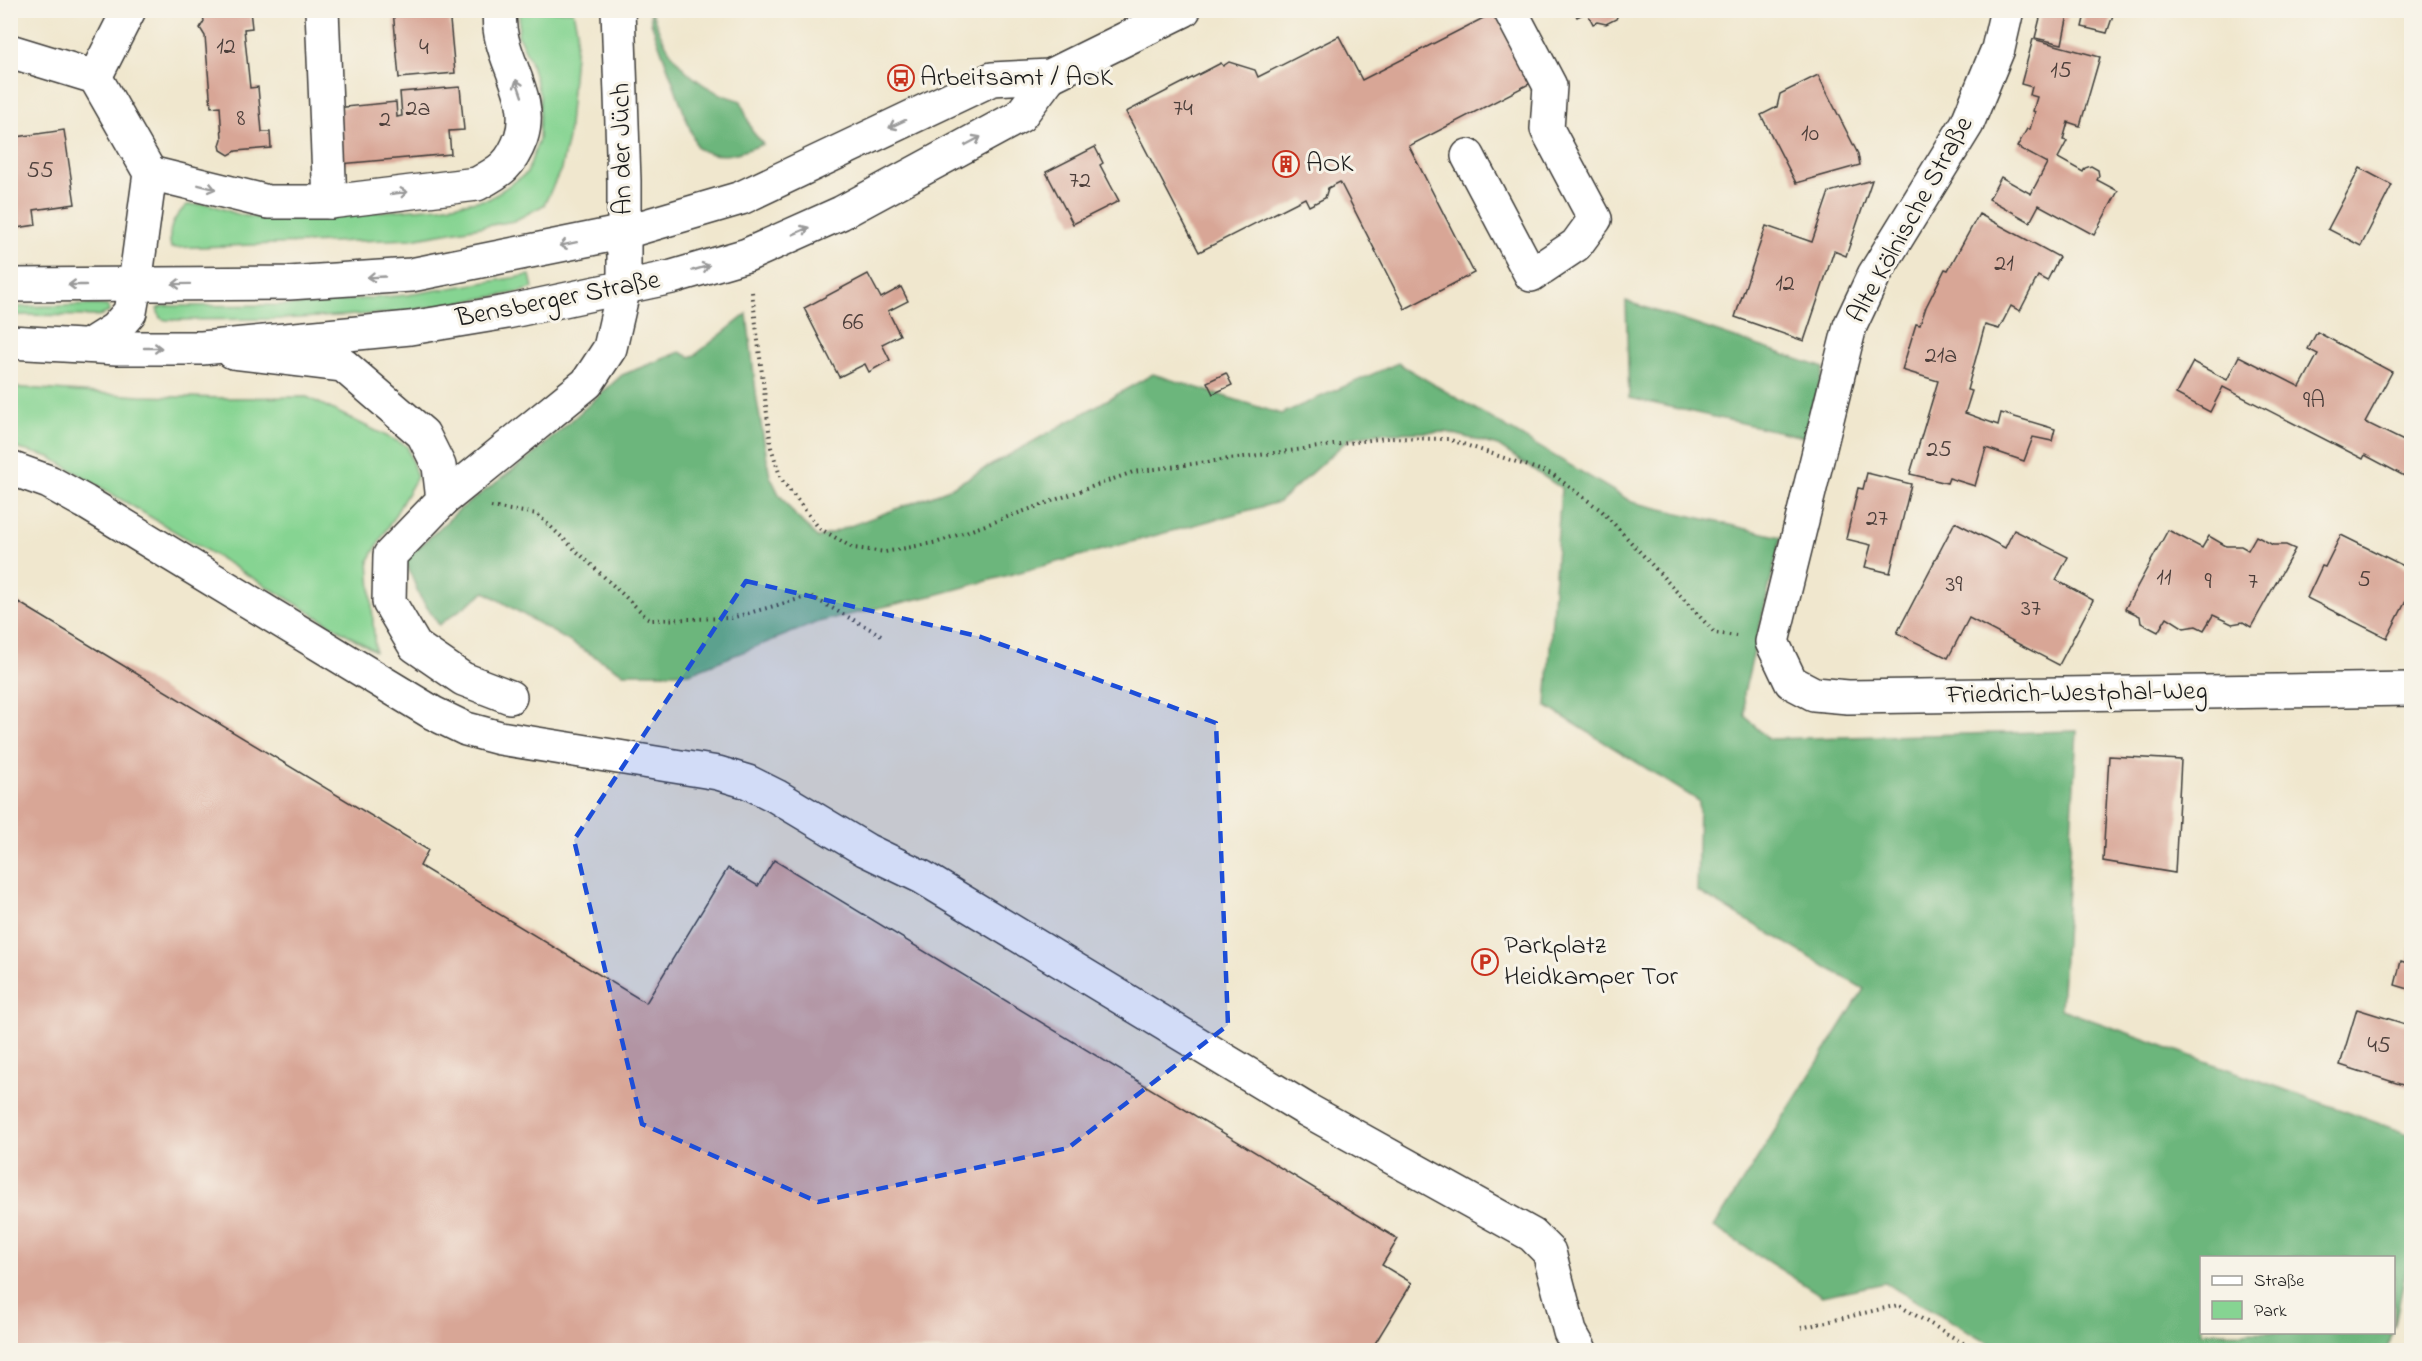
<svg xmlns="http://www.w3.org/2000/svg" width="2422" height="1361" font-family="'Indie Flower',sans-serif">
	<style>
		.green { fill: #86d492; stroke: #517857; stroke-width: 1.5 }
		.forest { fill: #6cb67c; stroke: #44694c; stroke-width: 1.5 }
		.building { fill: #d8a696 }
		.lines { fill: none; stroke-linecap: round; stroke-linejoin: round }
		.minor-casing { stroke: #3c3a37; stroke-width: 36 }
		.major-casing { stroke: #3c3a37; stroke-width: 36 }
		.path { stroke: #3c3a37; stroke-width: 4; stroke-dasharray: 1.5 4.5; stroke-linecap: butt }
		.minor { stroke: #fff; stroke-width: 33 }
		.major { stroke: #fff; stroke-width: 33 }
		.oneway { stroke: #999 }
		.marked { fill: #1d4ed8; fill-opacity: 0.2; stroke: #1d4ed8; stroke-width: 4.5; stroke-dasharray: 12 8; stroke-linejoin: round }
		.labels { text-anchor: middle; dominant-baseline: central; stroke-width: 6; stroke-linejoin: round; paint-order: stroke }
		.number-label { font-size: 24px; fill: #4b3e3a }
		.poi-label { font-size: 27px; fill: #1c1c1c; stroke: #f7f3e8; text-anchor: start }
		.street-label { font-size: 27px; fill: #1c1c1c; stroke: #f7f3e8 }
	</style>
	<rect width="100%" height="100%" fill="#f7f3e8"/>
	<filter id="ink" filterUnits="userSpaceOnUse"><feTurbulence type="fractalNoise" baseFrequency=".0167" numOctaves="2"/><feDisplacementMap in="SourceGraphic" scale="12" xChannelSelector="R" yChannelSelector="G"/><feConvolveMatrix kernelMatrix="1 2 1 2 8 2 1 2 1" color-interpolation-filters="sRGB"/></filter>
	<filter id="wash" filterUnits="userSpaceOnUse"><feTurbulence type="fractalNoise" baseFrequency=".008" numOctaves="4" result="noise"/><feDisplacementMap in="SourceGraphic" scale="24" xChannelSelector="R" yChannelSelector="G"/><feGaussianBlur stdDeviation="1.35" result="paint"/><feColorMatrix in="noise" values="0 0 0 0 0 0 0 0 0 0 0 0 0 0 0 0 0 1.4 0 .05"/><feComposite in="paint" operator="in"/></filter>
	<g filter="url(#wash)">
		<rect width="100%" height="100%" fill="#f0e7ce"/>
		<g class="green">
			<path d="M 520,11 L 573,11 L 577,29 L 568,138 L 561,169 L 544,205 L 514,221 L 411,239 L 171,248 C 167,229 173,218 187,205 L 209,204 L 240,215 L 271,220 L 440,207 L 489,199 L 527,173 L 539,139 L 540,96 L 530,61 L 518,35 Z"/>
			<path d="M 530,275 L 533,288 L 521,292 L 395,313 L 279,319 L 166,320 L 160,318 L 157,309 L 163,306 L 294,305 L 407,295 Z"/>
			<path d="M 98,305 L 108,306 L 109,312 L 100,316 L 11,315 L 10,307 Z"/>
			<path d="M 10,387 L 140,396 L 226,398 L 307,397 L 407,446 L 417,477 L 369,560 L 375,651 L 50,457 L 11,447 Z"/>
		</g>
		<g class="forest">
			<path d="M 650,11 C 655,16 657,28 661,35 C 677,69 704,91 741,101 L 752,131 L 763,144 C 740,153 720,161 697,148 L 651,22 Z"/>
			<path d="M 1626,301 L 1824,368 L 1804,437 L 1629,398 Z"/>
			<path d="M 747,314 L 757,401 L 770,476 L 779,494 L 795,515 L 818,538 L 947,490 L 1153,374 L 1281,414 L 1398,363 L 1632,502 L 1781,537 L 1744,693 L 1745,716 L 1768,739 L 2077,731 L 2061,1009 L 2411,1135 L 2411,1246 L 2394,1328 L 2394,1258 L 2202,1258 L 2202,1332 L 2392,1333 L 2388,1350 L 2001,1350 L 1885,1283 L 1822,1296 L 1714,1227 L 1864,989 L 1697,891 L 1699,801 L 1546,706 L 1561,488 L 1498,446 L 1447,432 L 1379,433 L 1350,438 L 1279,502 L 935,595 L 818,622 L 690,673 L 623,673 L 485,592 L 439,625 L 420,597 L 405,560 L 459,510 L 533,455 L 622,375 L 680,352 L 690,357 L 695,355 Z"/>
		</g>
		<g id="blocks">
			<g class="building">
				<path d="M 199,10 L 250,10 L 252,28 L 244,29 L 250,88 L 258,87 L 262,132 L 270,132 L 271,148 L 236,151 L 229,155 L 221,150 L 220,145 L 222,139 L 220,106 L 211,107 L 205,36 L 200,28 L 204,21 L 203,15 Z"/>
				<path d="M 393,10 L 449,10 L 455,73 L 399,78 Z"/>
				<path d="M 1574,10 L 1620,10 L 1616,19 L 1606,24 L 1597,22 L 1593,24 L 1587,12 L 1577,17 Z"/>
				<path d="M 2042,10 L 2069,10 L 2062,44 L 2035,38 Z"/>
				<path d="M 2086,10 L 2114,12 L 2107,33 L 2082,27 Z"/>
				<path d="M 1495,12 L 1531,83 L 1409,146 L 1474,273 L 1405,309 L 1340,182 L 1328,188 L 1325,198 L 1309,206 L 1305,198 L 1199,252 L 1126,112 L 1221,63 L 1223,66 L 1229,62 L 1255,70 L 1258,77 L 1339,36 L 1362,80 Z"/>
				<path d="M 2033,39 L 2100,57 L 2080,126 L 2068,122 L 2063,140 L 2067,141 L 2058,158 L 2083,172 L 2085,168 L 2091,166 L 2098,170 L 2099,176 L 2097,180 L 2118,191 L 2094,235 L 2039,205 L 2030,222 L 1989,199 L 2001,177 L 2031,194 L 2047,163 L 2017,147 L 2027,129 L 2030,129 L 2035,112 L 2033,111 L 2037,97 L 2030,95 L 2032,87 L 2021,84 Z"/>
				<path d="M 1818,75 L 1858,154 L 1860,165 L 1796,183 L 1761,115 L 1777,107 L 1780,94 Z"/>
				<path d="M 460,87 L 464,130 L 449,131 L 451,154 L 340,164 L 335,108 L 396,102 L 397,117 L 402,116 L 400,92 Z"/>
				<path d="M 64,130 L 75,204 L 34,210 L 36,225 L 10,229 L 10,138 Z"/>
				<path d="M 1095,147 L 1103,163 L 1100,165 L 1119,201 L 1073,224 L 1046,172 Z"/>
				<path d="M 2360,168 L 2392,185 L 2361,246 L 2328,229 Z"/>
				<path d="M 1872,180 L 1846,256 L 1834,251 L 1804,341 L 1735,317 L 1766,226 L 1812,242 L 1829,192 Z"/>
				<path d="M 1979,214 L 2059,257 L 2047,281 L 2038,276 L 2020,311 L 2011,306 L 1999,329 L 1985,325 L 1967,390 L 1972,391 L 1965,413 L 1998,425 L 2001,413 L 2045,426 L 2055,429 L 2052,441 L 2033,437 L 2024,461 L 1986,448 L 1975,486 L 1949,478 L 1947,483 L 1910,474 L 1938,381 L 1902,370 L 1916,324 L 1920,325 L 1926,307 L 1945,269 L 1948,270 Z"/>
				<path d="M 868,274 L 881,298 L 901,287 L 908,301 L 888,311 L 900,335 L 882,344 L 890,360 L 869,372 L 865,364 L 839,377 L 804,308 Z"/>
				<path d="M 2317,332 L 2392,372 L 2365,422 L 2412,445 L 2412,472 L 2408,478 L 2365,455 L 2363,459 L 2223,387 L 2210,412 L 2176,394 L 2193,362 L 2227,380 L 2239,356 L 2300,387 L 2318,354 L 2308,349 Z"/>
				<path d="M 1226,373 L 1232,385 L 1213,394 L 1207,382 Z"/>
				<path d="M 1867,473 L 1911,484 L 1890,573 L 1865,567 L 1871,545 L 1846,539 L 1858,488 L 1863,489 Z"/>
				<path d="M 1955,522 L 2005,548 L 2014,530 L 2068,557 L 2056,580 L 2093,600 L 2059,665 L 1969,618 L 1948,658 L 1897,633 Z"/>
				<path d="M 2168,530 L 2202,548 L 2209,536 L 2226,546 L 2241,546 L 2248,550 L 2256,536 L 2273,545 L 2286,545 L 2295,549 L 2251,627 L 2243,622 L 2232,624 L 2213,615 L 2204,630 L 2196,626 L 2184,628 L 2167,617 L 2158,632 L 2141,623 L 2140,616 L 2125,609 Z"/>
				<path d="M 2341,535 L 2412,570 L 2412,589 L 2387,638 L 2307,598 L 2322,566 L 2325,567 Z"/>
				<path d="M 10,597 L 428,850 L 420,866 L 646,1003 L 728,868 L 758,886 L 774,860 L 1398,1239 L 1382,1265 L 1412,1283 L 1371,1350 L 10,1350 Z"/>
				<path d="M 2109,756 L 2181,760 L 2175,873 L 2103,861 Z"/>
				<path d="M 2411,948 L 2412,948 L 2412,990 L 2395,985 L 2401,961 L 2407,963 Z"/>
				<path d="M 2357,1009 L 2412,1026 L 2412,1088 L 2340,1065 Z"/>
			</g>
		</g>
	</g>
	<g filter="url(#ink)">
		<use href="#blocks" fill-opacity="0" stroke="#3c3a37" stroke-width="1.5"/>
		<g class="lines">
			<defs>
				<g id="minor">
					<path d="M 322,10 L 330,202"/>
					<path d="M 2007,10 L 1998,49 L 1967,124 L 1874,275 L 1850,326 L 1772,642 L 1791,682 L 1814,694 L 1848,697 L 2412,689"/>
					<path d="M 10,51 L 95,77 L 150,173 L 135,284"/>
					<path d="M 95,77 L 129,10"/>
					<path d="M 1468,156 L 1531,275 L 1576,245 L 1595,219 L 1547,129 L 1550,86 L 1510,10"/>
					<path d="M 150,173 L 268,202 L 330,202 L 477,184 C 501,171 511,165 521,138 C 536,93 494,55 500,10"/>
					<path d="M 233,352 L 343,365 L 423,434 L 439,466 L 443,500 L 390,555 L 389,602 L 415,646 L 463,679 L 510,697"/>
					<path d="M 10,468 L 49,482 L 85,502 L 433,713 L 466,729 L 500,738 L 718,773 L 748,782 L 776,796 L 866,850 L 922,877 L 1307,1110 L 1532,1235 L 1549,1252 L 1570,1332 L 1580,1350"/>
					<path d="M 443,500 L 587,383 L 610,348 L 624,287 L 624,181 L 618,10"/>
				</g>
				<g id="major">
					<path d="M 10,285 L 289,283 L 411,275 L 625,232 L 741,198 L 992,79 L 1050,76 L 1184,10"/>
					<path d="M 10,342 L 117,348 L 202,348 L 410,328 L 507,312 L 672,277 L 747,255 L 841,213 L 1020,116 L 1050,76"/>
					<path d="M 88,346 L 115,329 L 130,312 L 135,284"/>
				</g>
			</defs>
			<use href="#minor" class="minor-casing"/>
			<use href="#major" class="major-casing"/>
			<g class="path">
				<path d="M 752,292 L 771,447 L 781,479 L 819,528 L 853,548 L 885,552 L 938,542 L 1133,472 L 1385,438 L 1448,439 L 1552,474 L 1602,511 L 1715,633 L 1736,636"/>
				<path d="M 491,507 L 537,514 L 650,620 L 731,618 L 810,596 L 881,635"/>
				<path d="M 1801,1328 L 1898,1305 L 1975,1350"/>
			</g>
			<use href="#minor" class="minor"/>
			<use href="#major" class="major"/>
		</g>
		<defs><path id="oneway-shaft" d="M-6 0H5M1.5-3L5.5 0L1.5 3" fill="none" stroke-width="1.6" stroke-linecap="round" stroke-linejoin="round" transform="scale(1.5)"/></defs>
		<g class="oneway">
			<use href="#oneway-shaft" transform="translate(519 88) rotate(-109)"/>
			<use href="#oneway-shaft" transform="translate(897 124) rotate(155)"/>
			<use href="#oneway-shaft" transform="translate(973 141) rotate(-28)"/>
			<use href="#oneway-shaft" transform="translate(207 187) rotate(14)"/>
			<use href="#oneway-shaft" transform="translate(399 193) rotate(-7)"/>
			<use href="#oneway-shaft" transform="translate(801 231) rotate(-24)"/>
			<use href="#oneway-shaft" transform="translate(568 244) rotate(168)"/>
			<use href="#oneway-shaft" transform="translate(701 268) rotate(-16)"/>
			<use href="#oneway-shaft" transform="translate(376 277) rotate(177)"/>
			<use href="#oneway-shaft" transform="translate(181 284) rotate(179)"/>
			<use href="#oneway-shaft" transform="translate(77 285) rotate(180)"/>
			<use href="#oneway-shaft" transform="translate(153 348)"/>
		</g>
	</g>
	<path class="marked" d="M 746,581 L 981,637 L 1216,723 L 1228,1025 L 1068,1148 L 818,1202 L 642,1124 L 574,840 Z"/>
	<defs>
		<symbol id="bus-ring" viewBox="-11 -11 22 22"><circle r="9.5" fill="#f7f3e8" stroke="#c8321e" stroke-width="1.5"/><path d="M-5-6H5V4H4V6H2V4H-2V6H-4V4H-5ZM-3.5-4V0h7V-4ZM-3.5 1.2v1.5H-2V1.2ZM2 1.2v1.5H3.5V1.2Z" fill="#c8321e"/></symbol>
		<symbol id="building-ring" viewBox="-11 -11 22 22"><circle r="9.5" fill="#f7f3e8" stroke="#c8321e" stroke-width="1.5"/><path d="M-4-6H4V6H1V3H-1V6H-4ZM-2.5-4.3h1.7v1.8h-1.7ZM.8-4.3h1.7v1.8H.8ZM-2.5-1h1.7V.8h-1.7ZM.8-1h1.7V.8H.8Z" fill="#c8321e"/></symbol>
		<symbol id="parking-ring" viewBox="-11 -11 22 22"><circle r="9.5" fill="#f7f3e8" stroke="#c8321e" stroke-width="1.5"/><path d="M-3.5-5.5H1a3.5 3.5 0 0 1 0 7H-1V5.5H-3.5ZM-1-3.4V-.6H.8a1.4 1.4 0 0 0 0-2.8Z" fill="#c8321e"/></symbol>
	</defs>
	<g fill-rule="evenodd">
		<use href="#bus-ring" x="886" y="63" width="30" height="30"/>
		<use href="#building-ring" x="1271" y="149" width="30" height="30"/>
		<use href="#parking-ring" x="1470" y="947" width="30" height="30"/>
	</g>
	<g class="labels">
		<g class="number-label">
			<text x="226" y="47">12</text>
			<text x="424" y="48">4</text>
			<text x="2061" y="71">15</text>
			<text x="418" y="109">2a</text>
			<text x="1183" y="109">74</text>
			<text x="241" y="119">8</text>
			<text x="385" y="120">2</text>
			<text x="1810" y="134">10</text>
			<text x="40" y="171">55</text>
			<text x="1080" y="181">72</text>
			<text x="2004" y="264">21</text>
			<text x="1785" y="284">12</text>
			<text x="853" y="323">66</text>
			<text x="1941" y="356">21a</text>
			<text x="2314" y="401">9A</text>
			<text x="1939" y="450">25</text>
			<text x="1877" y="519">27</text>
			<text x="2164" y="578">11</text>
			<text x="2364" y="580">5</text>
			<text x="2208" y="582">9</text>
			<text x="2253" y="582">7</text>
			<text x="1954" y="585">39</text>
			<text x="2031" y="609">37</text>
			<text x="2379" y="1046">45</text>
		</g>
		<g class="poi-label">
			<text x="920" y="78">Arbeitsamt / AOK</text>
			<text x="1306" y="164">AOK</text>
			<text x="1504" y="946">Parkplatz<tspan x="1504" dy="31">Heidkamper Tor</tspan></text>
		</g>
		<g class="street-label">
			<text transform="translate(623 149) rotate(-91)">An der Jüch</text>
			<text transform="translate(1911 220) rotate(-61)">Alte Kölnische Straße</text>
			<text transform="translate(558 300) rotate(-11)">Bensberger Straße</text>
			<text transform="translate(2077 694) rotate(-1)">Friedrich-Westphal-Weg</text>
		</g>
	</g>
	<rect width="2422" height="1361" fill="none" stroke="#f7f3e8" stroke-width="36"/>
	<rect x="2200" y="1256" width="195" height="78" fill="#f7f3e8" stroke="#9f9d96" stroke-width="1.5"/>
	<rect x="2212" y="1276" width="30" height="9" fill="#ffffff" stroke="#9f9d96" stroke-width="1.5"/>
	<text x="2254" y="1286" font-size="18" fill="#1c1c1c">Straße</text>
	<rect x="2212" y="1301" width="30" height="18" fill="#86d492" stroke="#9f9d96" stroke-width="1.5"/>
	<text x="2254" y="1316" font-size="18" fill="#1c1c1c">Park</text>
</svg>
